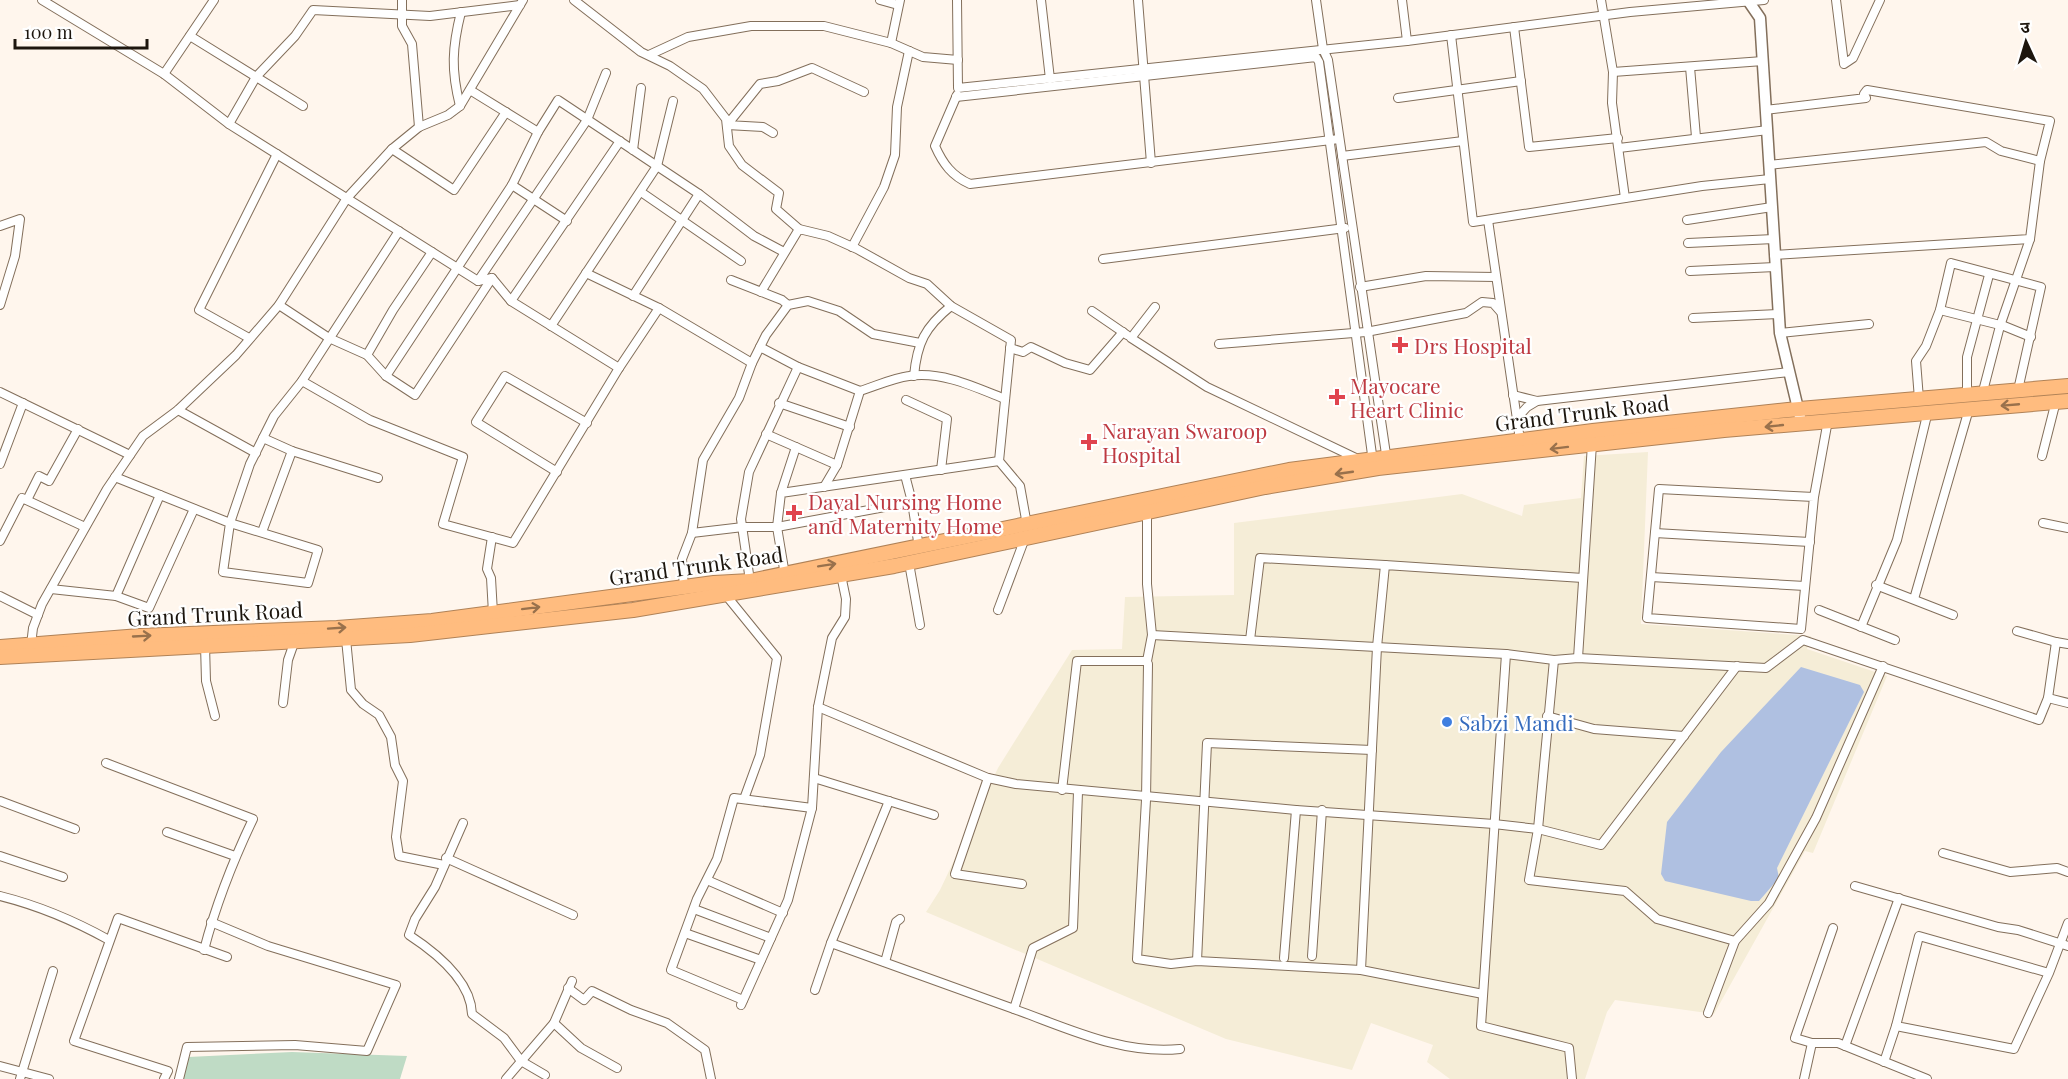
<svg xmlns="http://www.w3.org/2000/svg" width="2068" height="1079" font-family="'Playfair Display','Noto Sans Devanagari',serif">
	<style>
		.commercial { fill: #f5edd7 }
		.green { fill: #bfdbc5 }
		.water { fill: #afc0e1 }
		.lines { fill: none; stroke-linecap: round; stroke-linejoin: round }
		.street-casing { stroke: #836f5b; stroke-width: 10 }
		.secondary-casing { stroke: #836f5b; stroke-width: 13 }
		.highway-casing { stroke: #b08257; stroke-width: 16 }
		.street { stroke: #fff; stroke-width: 8 }
		.secondary { stroke: #fff; stroke-width: 10 }
		.highway { stroke: #ffbc7f; stroke-width: 14 }
		.oneway { stroke: #99714c }
		.health-dot { fill: #e0444e; stroke: #fff; stroke-width: 2 }
		.shop-dot { fill: #3f7fe0; stroke: #fff; stroke-width: 2 }
		.labels { text-anchor: middle; dominant-baseline: central; stroke-width: 4.5; stroke-linejoin: round; paint-order: stroke }
		.health-label { font-size: 21px; fill: #be3a42; stroke: #fff; text-anchor: start }
		.street-label { font-size: 21px; fill: #1d160e; stroke: #fff }
		.shop-label { font-size: 21px; fill: #366cbe; stroke: #fff; text-anchor: start }
	</style>
	<rect width="100%" height="100%" fill="#fff6ed"/>
	<path class="commercial" d="M 1648,452 L 1641,624 L 1811,636 L 1807,649 L 1887,676 L 1813,853 L 1805,851 L 1714,1014 L 1615,1000 L 1607,1012 L 1585,1079 L 1450,1079 L 1427,1062 L 1433,1045 L 1371,1023 L 1352,1070 L 1226,1039 L 926,912 L 940,890 L 998,768 L 1072,650 L 1122,649 L 1125,597 L 1234,595 L 1234,523 L 1462,494 L 1522,516 L 1524,505 L 1581,498 L 1584,456 Z"/>
	<path class="green" d="M 292,1052 L 407,1056 L 400,1079 L 182,1079 L 188,1057 Z"/>
	<path class="water" d="M 1801,667 L 1860,685 L 1864,692 L 1777,868 L 1779,878 L 1759,901 L 1751,901 L 1665,881 L 1661,874 L 1667,822 L 1721,752 Z"/>
	<g class="lines">
		<defs>
			<g id="street">
				<path d="M 42,0 L 164,74 L 229,124 L 478,281 L 492,278 L 511,301 L 619,368"/>
				<path d="M 402,0 L 402,26 L 412,44 L 419,127"/>
				<path d="M 574,0 L 641,52 L 670,66 L 703,89 L 726,119 L 729,146 L 742,165 L 779,193 L 776,209 L 799,229"/>
				<path d="M 880,0 L 898,5"/>
				<path d="M 957,0 L 958,88 L 1407,41 L 1630,12 L 1764,0"/>
				<path d="M 1041,0 L 1050,79"/>
				<path d="M 1138,0 L 1151,163"/>
				<path d="M 1316,0 L 1323,49 L 1328,60 L 1387,461"/>
				<path d="M 1402,0 L 1407,41"/>
				<path d="M 1601,0 L 1613,72 L 1612,103 L 1625,198"/>
				<path d="M 1836,0 L 1844,64 L 1853,58 L 1880,0"/>
				<path d="M 1514,27 L 1529,147 L 1618,138"/>
				<path d="M 1451,35 L 1473,222 L 1702,186 L 1770,179"/>
				<path d="M 190,36 L 303,106"/>
				<path d="M 891,43 L 923,57 L 958,60"/>
				<path d="M 649,55 L 688,37 L 751,26 L 824,26 L 891,43 L 900,0"/>
				<path d="M 1690,67 L 1696,137"/>
				<path d="M 1613,72 L 1763,61"/>
				<path d="M 164,74 L 214,0"/>
				<path d="M 470,90 L 538,132"/>
				<path d="M 957,95 L 935,146 C 943,164 952,176 970,184 L 1339,139"/>
				<path d="M 956,97 L 1316,57 L 1319,62 L 1373,462"/>
				<path d="M 1398,98 L 1521,81"/>
				<path d="M 460,106 C 451,70 452,48 461,12"/>
				<path d="M 1765,110 L 1866,98 L 1864,94 L 1867,90 L 2050,121 L 2040,161 L 2030,239 L 1774,255"/>
				<path d="M 229,124 L 256,77 L 295,36 L 313,10 L 430,16 L 520,5"/>
				<path d="M 773,133 L 763,127 L 727,125 L 760,84 L 778,81 L 812,68 L 864,92"/>
				<path d="M 1619,148 L 1768,130"/>
				<path d="M 392,149 L 454,190 L 506,112"/>
				<path d="M 633,150 L 641,88"/>
				<path d="M 1342,156 L 1463,141"/>
				<path d="M 1769,165 L 1986,142 L 2001,151 L 2040,161"/>
				<path d="M 512,185 L 567,221"/>
				<path d="M 641,192 L 741,261"/>
				<path d="M 1488,220 L 1520,440"/>
				<path d="M 1687,220 L 1772,207"/>
				<path d="M 0,226 L 20,219 L 15,256 L 0,305"/>
				<path d="M 1688,243 L 1774,239"/>
				<path d="M 852,247 L 884,187 L 895,155 L 897,107 L 909,51"/>
				<path d="M 1103,259 L 1345,228"/>
				<path d="M 1690,271 L 1775,267"/>
				<path d="M 586,273 L 659,308 L 752,363"/>
				<path d="M 731,280 L 782,300 L 788,305"/>
				<path d="M 478,281 L 587,120 L 606,73"/>
				<path d="M 1360,287 L 1426,276 L 1496,277"/>
				<path d="M 761,292 L 799,229 L 828,236 L 857,249 L 909,278 L 927,284 L 951,306 L 1011,340 L 999,461 L 1020,486 L 1027,525"/>
				<path d="M 633,296 L 699,194"/>
				<path d="M 511,301 L 620,141"/>
				<path d="M 279,305 L 329,338 L 367,355 L 386,376 L 415,395 L 492,278"/>
				<path d="M 1155,307 L 1131,338 L 1207,387 L 1358,459"/>
				<path d="M 1940,310 L 2004,326 L 2031,337"/>
				<path d="M 1092,311 L 1127,335"/>
				<path d="M 1693,318 L 1778,314"/>
				<path d="M 551,326 L 657,166 L 673,101"/>
				<path d="M 1780,333 L 1869,324"/>
				<path d="M 249,338 L 199,310 L 277,154"/>
				<path d="M 1219,344 L 1366,332 L 1466,313 L 1482,302 L 1493,303 L 1500,311"/>
				<path d="M 760,347 L 798,367"/>
				<path d="M 1010,348 L 1023,352 L 1031,347 L 1065,363 L 1090,370 L 1123,332"/>
				<path d="M 367,355 L 393,310 L 432,252"/>
				<path d="M 386,376 L 512,185 L 538,132 L 558,100 L 699,194 L 754,236 L 784,252"/>
				<path d="M 914,376 C 917,343 925,327 951,306"/>
				<path d="M 302,381 L 370,420 L 463,457 L 443,524 L 513,543 L 619,368 L 659,308"/>
				<path d="M 0,392 L 130,455"/>
				<path d="M 1513,395 L 1537,401 L 1527,407 L 1517,418"/>
				<path d="M 1982,395 L 2000,326 L 2030,239"/>
				<path d="M 1967,397 L 1967,357 L 1989,275"/>
				<path d="M 1919,399 L 1916,361 L 1926,346 L 1940,310 L 1951,263 L 2041,287 L 2018,390"/>
				<path d="M 906,400 L 947,419 L 941,470"/>
				<path d="M 1537,401 L 1789,372"/>
				<path d="M 779,403 L 850,427"/>
				<path d="M 178,410 L 256,453"/>
				<path d="M 766,434 L 837,465"/>
				<path d="M 263,438 L 292,451 L 378,478"/>
				<path d="M 2042,456 L 2056,401"/>
				<path d="M 0,464 L 23,403"/>
				<path d="M 557,472 L 476,422 L 505,376 L 587,423"/>
				<path d="M 905,475 L 912,502 L 919,548"/>
				<path d="M 115,477 L 230,523 L 318,550 L 308,583 L 223,572 L 230,523 L 250,464 L 274,416 L 302,381 L 399,231"/>
				<path d="M 824,487 L 837,465 L 860,391 C 876,386 893,378 909,376 C 942,371 975,387 1005,399"/>
				<path d="M 781,493 L 796,447"/>
				<path d="M 1814,497 L 1659,489 L 1647,618 L 1801,629 L 1814,497 L 1828,420"/>
				<path d="M 27,500 L 39,476 L 49,481 L 78,429"/>
				<path d="M 1147,510 L 1147,584 L 1152,635"/>
				<path d="M 2043,523 L 2068,528"/>
				<path d="M 262,532 L 292,451"/>
				<path d="M 692,533 L 743,527 L 777,527 L 912,502"/>
				<path d="M 1655,533 L 1810,542"/>
				<path d="M 492,537 L 487,569 L 491,578 L 493,613"/>
				<path d="M 0,541 L 22,498 L 85,527"/>
				<path d="M 909,563 L 920,625"/>
				<path d="M 785,575 L 777,527 L 781,493 L 999,461"/>
				<path d="M 1651,577 L 1805,586"/>
				<path d="M 750,581 L 741,519 L 749,472 L 798,367 L 860,391"/>
				<path d="M 1876,585 L 1953,615"/>
				<path d="M 684,588 L 682,559 L 692,533 L 703,460 L 739,398 L 752,363 L 766,335 L 788,305 L 808,301 L 839,311 L 873,334 L 920,343"/>
				<path d="M 51,589 L 116,596 L 160,495"/>
				<path d="M 725,594 L 777,658 L 760,755 L 744,799"/>
				<path d="M 0,596 L 38,615"/>
				<path d="M 116,596 L 149,608 L 194,509"/>
				<path d="M 1914,599 L 1969,409"/>
				<path d="M 998,610 L 1025,538"/>
				<path d="M 1819,610 L 1895,640"/>
				<path d="M 1861,627 L 1897,540 L 1928,411"/>
				<path d="M 2017,631 L 2056,642"/>
				<path d="M 346,639 L 351,690 L 363,704 L 379,715 L 391,737 L 395,765 L 403,781 L 396,837 L 399,856 L 444,865"/>
				<path d="M 1250,640 L 1260,558 L 1385,565"/>
				<path d="M 31,645 L 33,628 L 42,604 L 107,489 L 143,436 L 178,410 L 236,355 L 279,305 L 347,198 L 392,149 L 419,127 L 448,115 L 460,106 L 523,0"/>
				<path d="M 205,645 L 206,681 L 215,716"/>
				<path d="M 1506,654 L 1481,1026 L 1569,1048 L 1572,1079"/>
				<path d="M 1578,658 L 1592,444"/>
				<path d="M 1554,660 L 1538,829 L 1529,880 L 1625,891 L 1657,919 L 1735,941"/>
				<path d="M 1148,664 L 1146,800 L 1137,959 L 1171,964 L 1197,961 L 1361,970"/>
				<path d="M 2048,698 L 2068,703"/>
				<path d="M 283,703 L 288,660 L 294,643"/>
				<path d="M 818,707 L 988,778 L 1016,784 L 1296,810 L 1494,824 L 1538,829 L 1601,845 L 1737,666"/>
				<path d="M 1547,716 L 1594,729 L 1684,736"/>
				<path d="M 106,763 L 253,819 C 233,861 216,904 204,950"/>
				<path d="M 814,778 L 934,815"/>
				<path d="M 988,778 L 955,874 L 1022,884"/>
				<path d="M 1062,790 L 1077,661 L 1147,661 L 1152,635 L 1506,654 L 1554,660 L 1578,658 L 1766,668 L 1803,640 L 2039,720 L 2048,698 L 2056,642 L 2068,644"/>
				<path d="M 0,801 L 75,829"/>
				<path d="M 889,801 L 831,943 L 1014,1009 L 1033,948 L 1073,928 L 1078,792"/>
				<path d="M 463,823 L 435,887 L 415,919 L 409,935 C 435,952 471,981 472,1014 L 504,1038 L 521,1061 L 545,1075"/>
				<path d="M 167,832 L 235,856"/>
				<path d="M 1943,853 L 2010,872 L 2057,868 L 2068,872"/>
				<path d="M 0,856 L 63,877"/>
				<path d="M 446,858 L 573,915"/>
				<path d="M 707,880 L 783,913"/>
				<path d="M 1855,886 L 1998,927 L 2018,930 L 2068,946"/>
				<path d="M 0,896 C 40,906 73,920 109,940"/>
				<path d="M 694,909 L 771,938"/>
				<path d="M 685,933 L 761,960"/>
				<path d="M 1312,956 L 1322,810"/>
				<path d="M 1284,958 L 1296,810"/>
				<path d="M 1197,961 L 1207,743 L 1372,750"/>
				<path d="M 885,962 L 896,922 L 900,919"/>
				<path d="M 2049,973 L 1919,936 L 1896,1026 L 2014,1049 L 2049,973 L 2068,923"/>
				<path d="M 568,988 L 584,1000 L 592,991 L 631,1010 L 667,1023 L 705,1050 L 711,1079"/>
				<path d="M 815,990 L 831,943"/>
				<path d="M 1483,994 L 1361,970 L 1377,647 L 1385,565 L 1583,578"/>
				<path d="M 743,1000 L 671,970 L 697,899 L 717,859 L 734,798 L 812,808"/>
				<path d="M 741,1005 L 788,900 L 812,808 L 818,707 L 832,638 L 845,617 L 846,599 L 841,575"/>
				<path d="M 1014,1009 C 1067,1028 1122,1055 1180,1049"/>
				<path d="M 1708,1013 L 1735,941 L 1769,903 L 1816,818 L 1883,666"/>
				<path d="M 554,1023 L 581,1048 L 617,1068"/>
				<path d="M 1812,1043 L 1838,1043 L 1927,1079"/>
				<path d="M 1845,1046 L 1899,898"/>
				<path d="M 1884,1062 L 1896,1026"/>
				<path d="M 0,1066 L 49,1079"/>
				<path d="M 20,1079 L 53,971"/>
				<path d="M 164,1079 L 168,1071 L 74,1041 L 118,918 L 227,957"/>
				<path d="M 179,1079 L 187,1047 L 295,1045 L 367,1051 L 396,985 L 268,946 L 211,922"/>
				<path d="M 506,1079 L 554,1023 L 572,981"/>
				<path d="M 1804,1079 L 1812,1043 L 1795,1038 L 1833,928"/>
			</g>
			<path id="secondary" d="M 1749,2 L 1760,18 L 1780,333 L 1800,417"/>
			<g id="highway">
				<path d="M 0,647 L 140,636 L 337,628 L 432,621 L 714,583 L 750,581 L 1289,470 L 1593,431 L 1788,410 L 2068,386"/>
				<path d="M 0,657 L 410,635 L 633,610 L 894,566 L 1265,487 L 1378,468 L 1724,430 L 2068,401"/>
			</g>
		</defs>
		<use href="#street" class="street-casing"/>
		<use href="#secondary" class="secondary-casing"/>
		<use href="#highway" class="highway-casing"/>
		<use href="#street" class="street"/>
		<use href="#secondary" class="secondary"/>
		<use href="#highway" class="highway"/>
	</g>
	<defs><path id="oneway-shaft" d="M-6 0H5M1.5-3L5.5 0L1.5 3" fill="none" stroke-width="1.6" stroke-linecap="round" stroke-linejoin="round" transform="scale(1.5)"/></defs>
	<g class="oneway">
		<use href="#oneway-shaft" transform="translate(2010 405) rotate(175)"/>
		<use href="#oneway-shaft" transform="translate(1774 426) rotate(174)"/>
		<use href="#oneway-shaft" transform="translate(1559 448) rotate(173)"/>
		<use href="#oneway-shaft" transform="translate(1344 473) rotate(172)"/>
		<use href="#oneway-shaft" transform="translate(827 565) rotate(-9)"/>
		<use href="#oneway-shaft" transform="translate(531 608) rotate(-7)"/>
		<use href="#oneway-shaft" transform="translate(337 628) rotate(-4)"/>
		<use href="#oneway-shaft" transform="translate(142 636) rotate(-3)"/>
	</g>
	<g class="health-dot">
		<path d="M1397 336h6v6h6v6h-6v6h-6v-6h-6v-6h6z"/>
		<path d="M1334 388h6v6h6v6h-6v6h-6v-6h-6v-6h6z"/>
		<path d="M1086 433h6v6h6v6h-6v6h-6v-6h-6v-6h6z"/>
		<path d="M791 504h6v6h6v6h-6v6h-6v-6h-6v-6h6z"/>
	</g>
	<circle class="shop-dot" cx="1447" cy="722" r="6"/>
	<g class="labels">
		<g class="health-label">
			<text x="1414" y="345">Drs Hospital</text>
			<text x="1350" y="385">Mayocare<tspan x="1350" dy="24">Heart Clinic</tspan></text>
			<text x="1102" y="430">Narayan Swaroop<tspan x="1102" dy="24">Hospital</tspan></text>
			<text x="808" y="501">Dayal Nursing Home<tspan x="808" dy="24">and Maternity Home</tspan></text>
		</g>
		<g class="street-label">
			<text transform="translate(1582 412) rotate(-7)">Grand Trunk Road</text>
			<text transform="translate(696 565) rotate(-8)">Grand Trunk Road</text>
			<text transform="translate(215 613) rotate(-3)">Grand Trunk Road</text>
		</g>
		<g class="shop-label">
			<text x="1459" y="722">Sabzi Mandi</text>
		</g>
	</g>
	<g transform="translate(2026 42) rotate(356)" stroke="#ffffff" stroke-width="4.5" paint-order="stroke">
	<path d="M0-4.5L10 22L0 15L-10 22Z" fill="#1d160e"/>
	<text y="-9" font-size="16" font-weight="bold" text-anchor="middle" fill="#1d160e">उ</text>
	</g>
	<path d="M15 39v9h132v-9" fill="none" stroke="#1d160e" stroke-width="3"/>
	<text x="24" y="39" font-size="18" fill="#1d160e" stroke="#ffffff" stroke-width="4.5" paint-order="stroke">100 m</text>
</svg>
